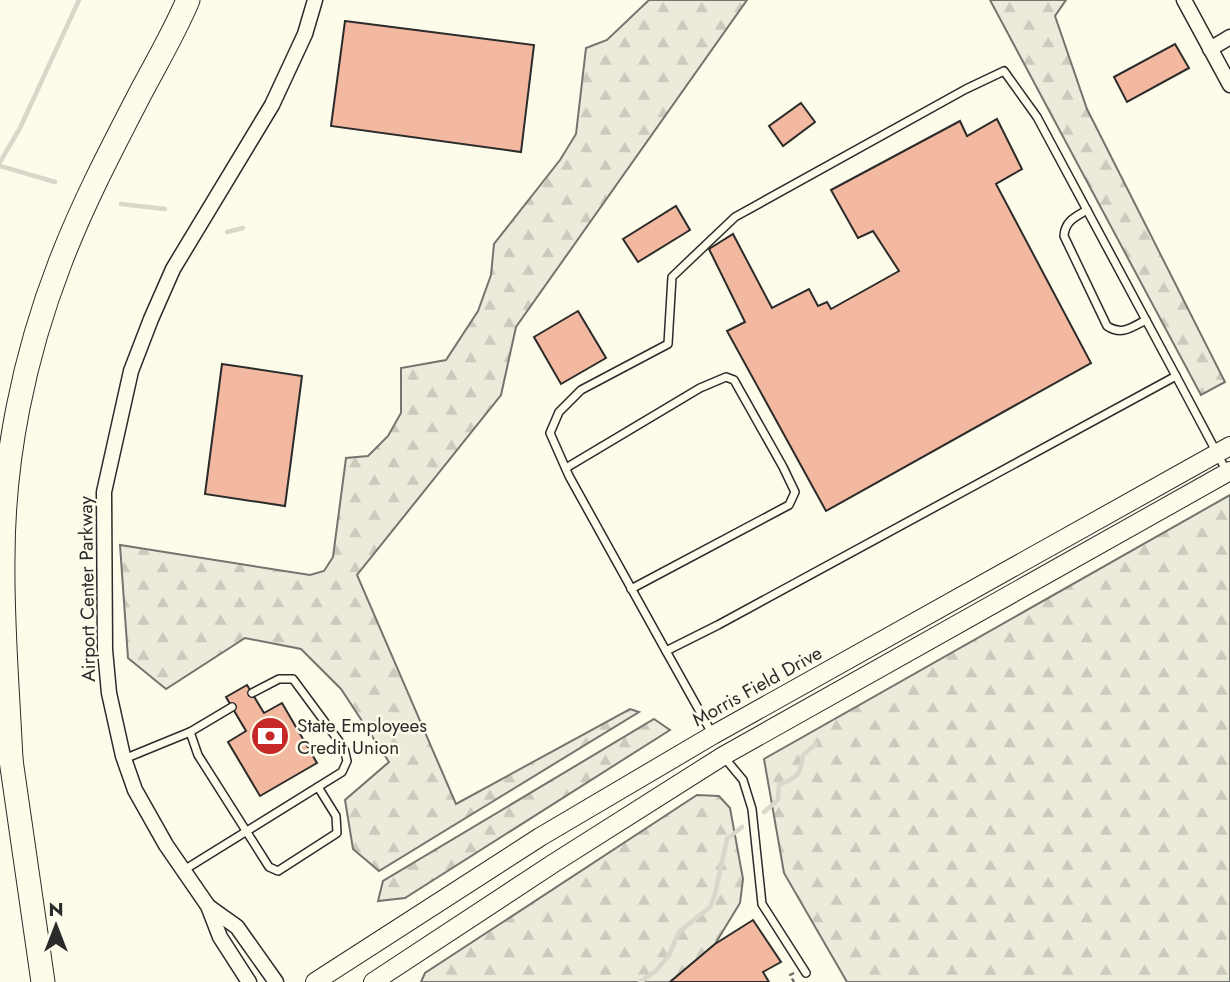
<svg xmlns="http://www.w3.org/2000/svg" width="1230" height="982" font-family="Jost,sans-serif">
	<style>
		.forest { fill: url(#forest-firs); stroke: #74746e; stroke-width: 2 }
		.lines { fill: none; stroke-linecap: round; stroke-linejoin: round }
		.stream { stroke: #d8d7c9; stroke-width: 4.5 }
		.building { fill: #f2b8a0; stroke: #2b2b2b; stroke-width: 2 }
		.service-casing { stroke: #2b2b2b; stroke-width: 10 }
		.minor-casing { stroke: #2b2b2b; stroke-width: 17 }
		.tertiary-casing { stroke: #2b2b2b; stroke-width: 20 }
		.trunk-casing { stroke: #2b2b2b; stroke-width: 25 }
		.path { stroke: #6a6964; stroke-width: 2.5; stroke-dasharray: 5 3.5; stroke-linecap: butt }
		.service { stroke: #fdfbea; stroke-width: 7 }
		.minor { stroke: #fdfbea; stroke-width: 14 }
		.tertiary { stroke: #fdfbea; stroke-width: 18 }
		.trunk { stroke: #fdfbea; stroke-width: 23 }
		.labels { text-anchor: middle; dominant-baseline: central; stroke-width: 5; stroke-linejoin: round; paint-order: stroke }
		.street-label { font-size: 19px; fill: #2b2b2b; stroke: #fdfbea }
		.poi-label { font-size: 19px; fill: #2b2b2b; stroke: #fdfbea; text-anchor: start }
	</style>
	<defs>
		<pattern id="forest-firs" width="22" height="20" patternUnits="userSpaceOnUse" patternTransform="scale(1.75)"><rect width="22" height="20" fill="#ecebdb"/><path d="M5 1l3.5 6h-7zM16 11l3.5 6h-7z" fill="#cbcabc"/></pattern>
	</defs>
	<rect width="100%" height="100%" fill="#fdfbea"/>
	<g class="forest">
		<path d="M 649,0 L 747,0 L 516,327 L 501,395 L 357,575 L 456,804 L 630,709 L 639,712 L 379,871 L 353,849 L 345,800 L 389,762 L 341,689 L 301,649 L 245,638 L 166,689 L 128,658 L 120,545 L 310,575 L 324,571 L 333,557 L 346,458 L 368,456 L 388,436 L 401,413 L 401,368 L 446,360 L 478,311 L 491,275 L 494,244 L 560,160 L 576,134 L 586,48 L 607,40 Z"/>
		<path d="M 990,0 L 1066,0 L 1055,16 L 1087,109 L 1225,382 L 1201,395 Z"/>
		<path d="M 1230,495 L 1230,982 L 847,982 L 784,873 L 764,759 Z"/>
		<path d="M 654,719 L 670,730 L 405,898 L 378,901 L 383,881 Z"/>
		<path d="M 697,795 L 719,796 L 730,808 L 743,879 L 740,903 L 715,944 L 670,982 L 421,982 L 425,973 Z"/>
	</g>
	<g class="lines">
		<g class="stream">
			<path d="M 0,162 L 20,128 L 79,0"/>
			<path d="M 0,166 L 55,182"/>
			<path d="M 121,204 L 165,209"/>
			<path d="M 227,232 L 243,228"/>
			<path d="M 764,812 L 778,800 L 779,785 C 799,776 800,776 803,755 L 816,744"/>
			<path d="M 640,982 L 656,971 L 669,955 L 679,932 L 710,907 L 715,894 L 727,839 L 742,827"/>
		</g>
	</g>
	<g class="building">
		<path d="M 345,21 L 534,45 L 521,152 L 331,126 Z"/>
		<path d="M 1175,44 L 1189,68 L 1127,102 L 1114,77 Z"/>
		<path d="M 801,103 L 815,122 L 783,146 L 769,126 Z"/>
		<path d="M 997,119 L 1022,169 L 996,184 L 1091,363 L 826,511 L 727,331 L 745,322 L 709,249 L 733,234 L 772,308 L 809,289 L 818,306 L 827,302 L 831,309 L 899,271 L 873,231 L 858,238 L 831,190 L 960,121 L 967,136 Z"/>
		<path d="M 676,206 L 690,230 L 638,262 L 623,239 Z"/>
		<path d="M 578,311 L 606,358 L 561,384 L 534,337 Z"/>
		<path d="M 222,364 L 302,376 L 285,506 L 205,494 Z"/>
		<path d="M 247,685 L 264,713 L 282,703 L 317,763 L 260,796 L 228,742 L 246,731 L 226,697 Z"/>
		<path d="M 753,920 L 781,962 L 763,972 L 769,982 L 670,982 L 715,944 Z"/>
	</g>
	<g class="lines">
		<defs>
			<g id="service">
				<path d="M 1087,210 C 1075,217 1065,221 1064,236 L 1107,326 C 1122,336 1132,327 1146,320"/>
				<path d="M 566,468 L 700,388 L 726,377 L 734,380 L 783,467 L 795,492 L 789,505 L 631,589"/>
				<path d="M 666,651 L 569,476 L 550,433 L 559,412 L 581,390 L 668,344 L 672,277 L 735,217 L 966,89 L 1004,71 L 1037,117 L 1176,376"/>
				<path d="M 190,732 L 198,755 L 269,867 L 278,871 L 337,833 L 336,816 L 318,787"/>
				<path d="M 713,735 L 666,651 L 718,625 L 1176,376 L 1227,472"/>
				<path d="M 723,756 L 743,780 L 752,809 L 762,904 L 806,973"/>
				<path d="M 124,759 L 190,732 L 232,707"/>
				<path d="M 184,870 L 342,772 L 347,761 L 344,748 L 293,679 L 279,679 L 252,693"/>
			</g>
			<g id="minor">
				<path d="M 1184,0 L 1230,85"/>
				<path d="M 1210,49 L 1230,37"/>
				<path d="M 209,907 L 237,927 L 276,982"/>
				<path d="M 249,982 L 220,937 L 208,906 L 166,845 L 135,790 L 123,756 L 109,693 L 105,650 L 104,492 L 131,371 L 151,319 L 173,269 L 272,105 L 305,34 L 315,0"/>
			</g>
			<g id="tertiary">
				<path d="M 315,982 L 540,837 L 713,735 L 1230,446"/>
				<path d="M 373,982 L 554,863 L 723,756 L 1230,471"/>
			</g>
			<g id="trunk">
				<path d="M 9,746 L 43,982"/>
				<path d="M 11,760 C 8,693 2,626 3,558 C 3,458 24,356 60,263 C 83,203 113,146 142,90 C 158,60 175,31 188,0"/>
			</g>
		</defs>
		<use href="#service" class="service-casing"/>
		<use href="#minor" class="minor-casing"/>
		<use href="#tertiary" class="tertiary-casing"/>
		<use href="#trunk" class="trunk-casing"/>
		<path class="path" d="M 794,973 L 790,975 L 794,982"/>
		<use href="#service" class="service"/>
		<use href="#minor" class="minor"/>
		<use href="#tertiary" class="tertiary"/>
		<use href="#trunk" class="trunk"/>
	</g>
	<defs>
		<symbol id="bank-disc" viewBox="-11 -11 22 22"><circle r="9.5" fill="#c62828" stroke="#fdfbea"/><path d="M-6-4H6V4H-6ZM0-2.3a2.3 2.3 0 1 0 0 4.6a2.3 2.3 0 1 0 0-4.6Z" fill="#fff"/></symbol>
	</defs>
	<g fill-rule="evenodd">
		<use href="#bank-disc" x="248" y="714" width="44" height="44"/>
	</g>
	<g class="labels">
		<g class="street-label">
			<text transform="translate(87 589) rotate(-91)">Airport Center Parkway</text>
			<text transform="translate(757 686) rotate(-29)">Morris Field Drive</text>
		</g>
		<g class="poi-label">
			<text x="297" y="725">State Employees<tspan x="297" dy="22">Credit Union</tspan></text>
		</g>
	</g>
	<g transform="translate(56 926)" stroke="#fdfbea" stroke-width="5" paint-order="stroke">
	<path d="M0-5L12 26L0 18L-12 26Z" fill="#2b2b2b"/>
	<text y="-10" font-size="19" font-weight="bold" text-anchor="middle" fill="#2b2b2b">N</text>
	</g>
</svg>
